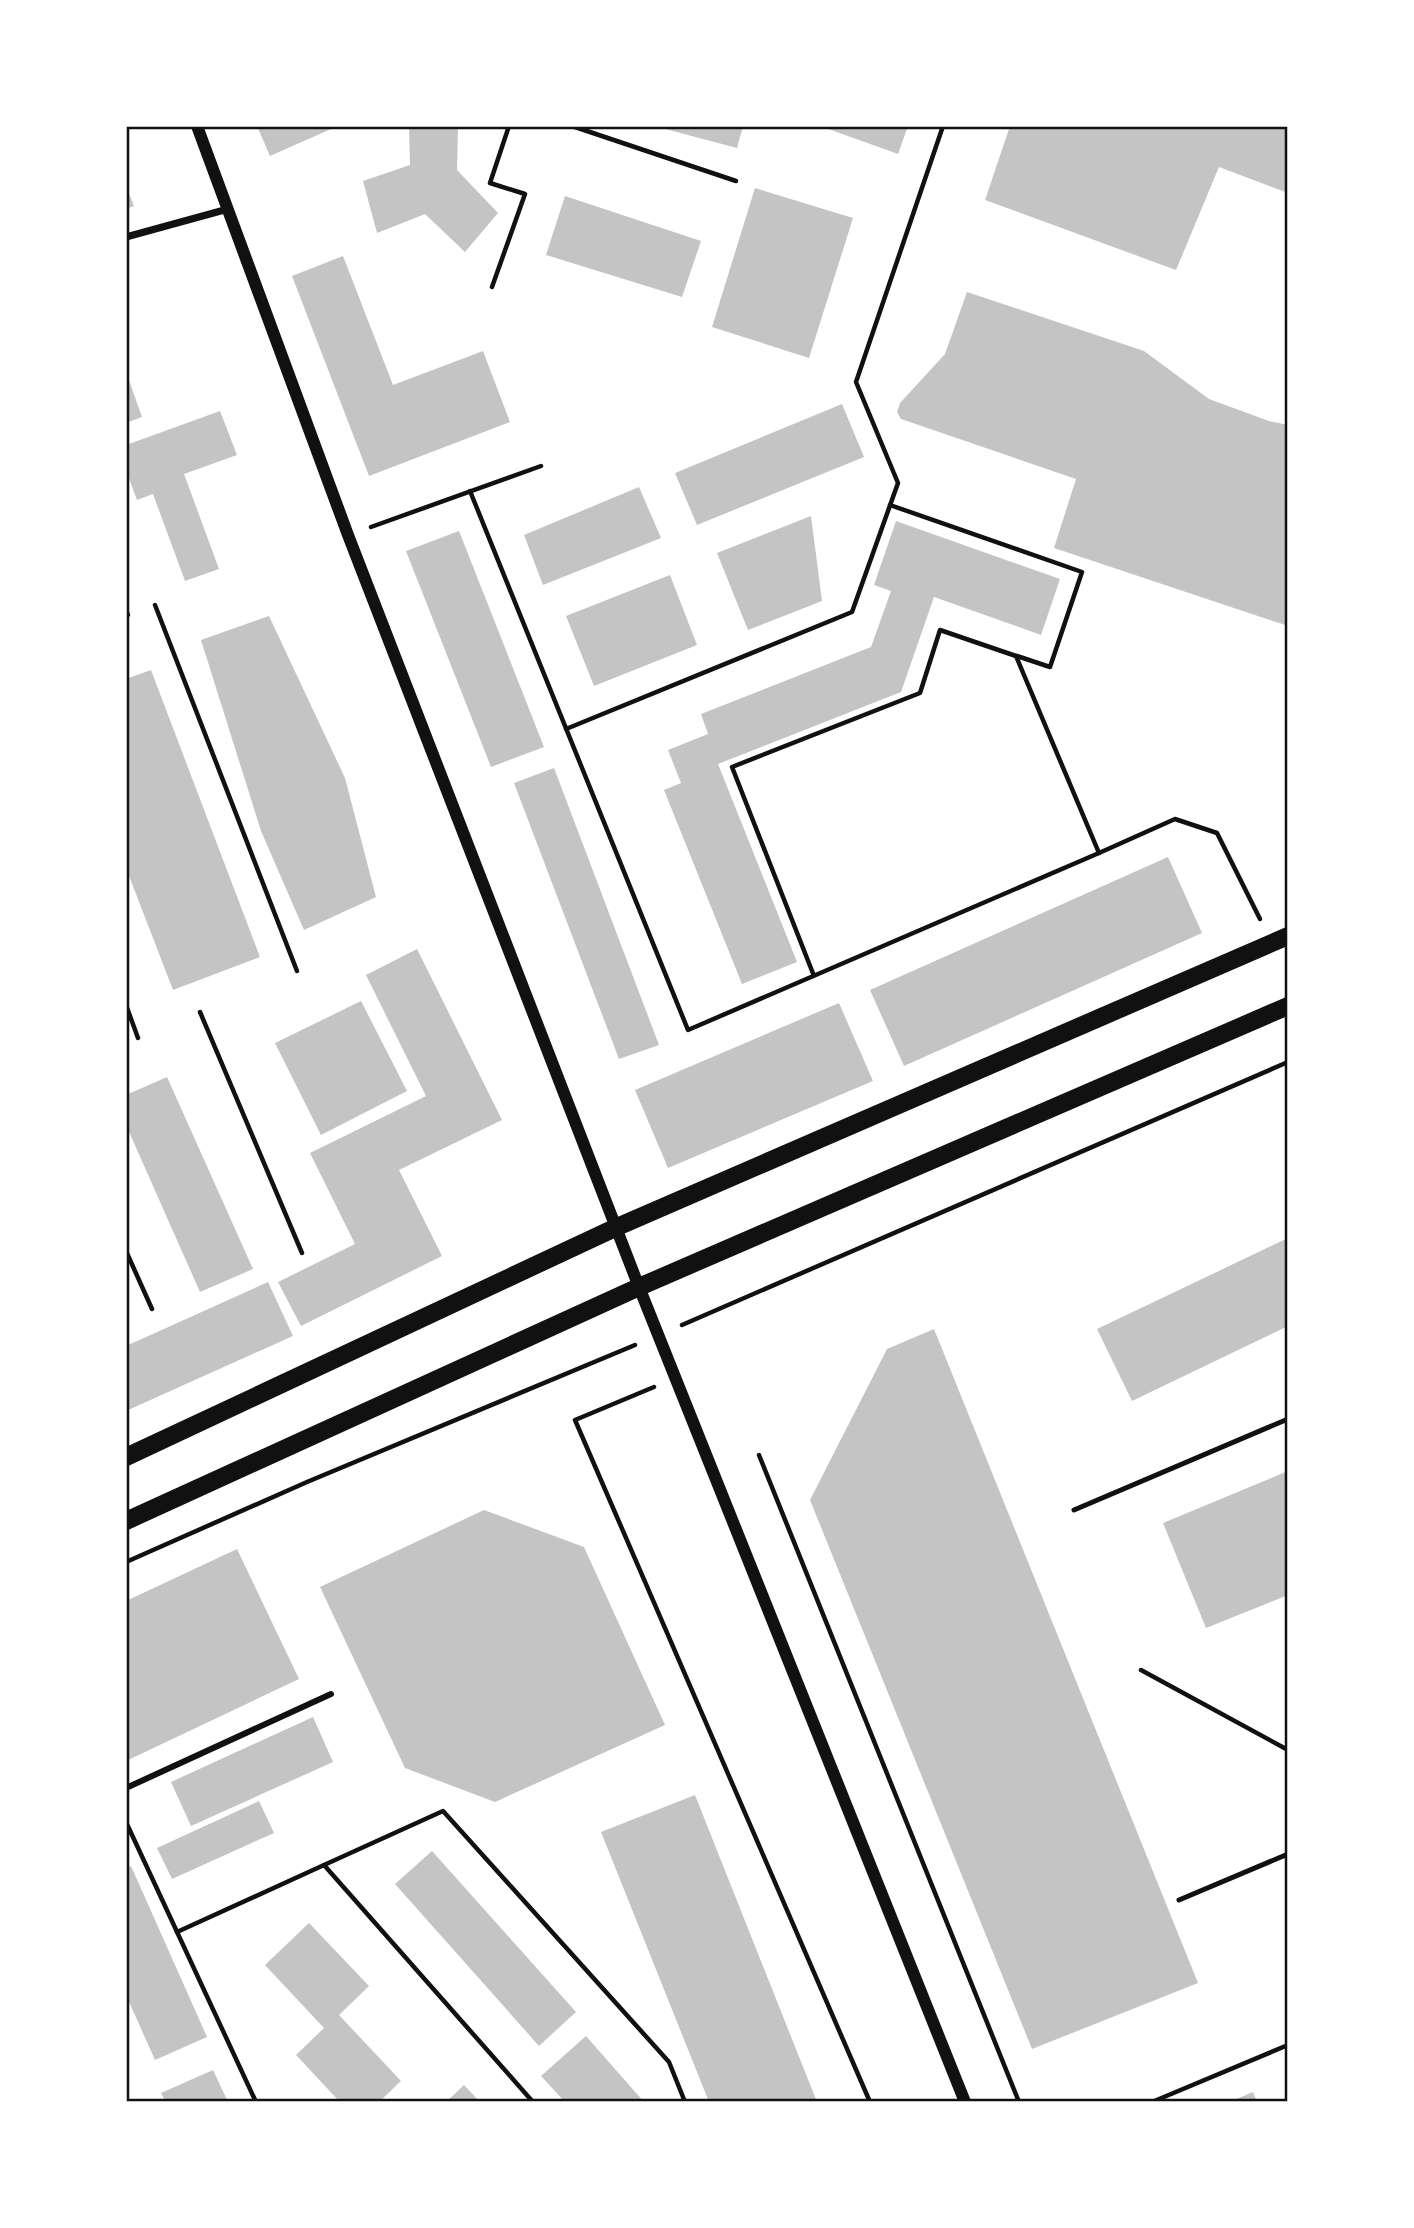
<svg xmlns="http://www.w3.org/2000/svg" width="1414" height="2228" font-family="Arial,sans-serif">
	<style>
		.building { fill: #c4c4c4 }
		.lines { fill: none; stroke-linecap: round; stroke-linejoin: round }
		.path { stroke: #111; stroke-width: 4.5 }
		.service { stroke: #111; stroke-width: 5 }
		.pedestrian { stroke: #111; stroke-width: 6 }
		.minor { stroke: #111; stroke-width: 7 }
		.tertiary { stroke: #111; stroke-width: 12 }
		.primary { stroke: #111; stroke-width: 18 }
		.neatline { fill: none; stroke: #111; stroke-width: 2.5 }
	</style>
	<rect width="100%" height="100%" fill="#fff"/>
	<g class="building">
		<path d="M 257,126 L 330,126 L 331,129 L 270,156 Z"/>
		<path d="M 409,126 L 458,126 L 457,170 L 498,213 L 465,252 L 425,214 L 377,233 L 363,181 L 410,165 Z"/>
		<path d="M 654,126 L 743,126 L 737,148 Z"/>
		<path d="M 820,126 L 908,126 L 898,154 Z"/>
		<path d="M 1010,126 L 1288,126 L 1288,193 L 1219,167 L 1176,270 L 985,200 Z"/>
		<path d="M 126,186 L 134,206 L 126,209 Z"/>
		<path d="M 755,188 L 853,218 L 809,358 L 712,327 Z"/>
		<path d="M 565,196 L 701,241 L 682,297 L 546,255 Z"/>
		<path d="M 343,256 L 393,385 L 483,351 L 510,422 L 369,476 L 292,276 Z"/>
		<path d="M 967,292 L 1144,351 L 1209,399 L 1269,421 L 1288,425 L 1288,626 L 1054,548 L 1076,479 L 901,419 L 897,412 L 900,403 L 945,354 Z"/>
		<path d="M 126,372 L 142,417 L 126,423 Z"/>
		<path d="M 842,404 L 864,457 L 697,525 L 675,473 Z"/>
		<path d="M 220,411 L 237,455 L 184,474 L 219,569 L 185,581 L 153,494 L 137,500 L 126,470 L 126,445 Z"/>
		<path d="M 639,487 L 661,538 L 543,585 L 524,535 Z"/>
		<path d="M 811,516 L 822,601 L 748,630 L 717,553 Z"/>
		<path d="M 896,521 L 1060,579 L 1041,635 L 934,597 L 901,692 L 718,764 L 797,962 L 742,984 L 664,790 L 681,783 L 668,750 L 708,734 L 701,714 L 871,647 L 891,591 L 874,585 Z"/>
		<path d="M 459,531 L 544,747 L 491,767 L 406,551 Z"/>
		<path d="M 670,575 L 697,645 L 594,686 L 566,616 Z"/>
		<path d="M 269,616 L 345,778 L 376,897 L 304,930 L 261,831 L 201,640 Z"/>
		<path d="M 151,670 L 260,957 L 173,990 L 126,868 L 126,679 Z"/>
		<path d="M 554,768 L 659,1045 L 619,1059 L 514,783 Z"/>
		<path d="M 1168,857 L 1202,933 L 904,1066 L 870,990 Z"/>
		<path d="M 417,949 L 502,1120 L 399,1170 L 442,1256 L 301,1326 L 278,1282 L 355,1244 L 310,1153 L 426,1096 L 366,975 Z"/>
		<path d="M 361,1001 L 407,1091 L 321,1135 L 275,1043 Z"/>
		<path d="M 839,1003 L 873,1081 L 668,1168 L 635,1090 Z"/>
		<path d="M 167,1077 L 253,1269 L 200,1292 L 126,1125 L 126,1095 Z"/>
		<path d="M 1288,1238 L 1288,1326 L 1132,1401 L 1097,1329 Z"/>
		<path d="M 268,1282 L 293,1336 L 126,1411 L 126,1346 Z"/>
		<path d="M 934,1329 L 1198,1983 L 1032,2049 L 810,1500 L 887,1349 Z"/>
		<path d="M 1288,1471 L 1288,1595 L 1206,1628 L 1163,1523 Z"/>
		<path d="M 484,1510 L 584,1547 L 665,1725 L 495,1802 L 405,1768 L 320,1587 Z"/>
		<path d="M 237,1549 L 299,1679 L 126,1761 L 126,1601 Z"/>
		<path d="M 313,1717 L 333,1762 L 191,1826 L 171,1782 Z"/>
		<path d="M 695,1795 L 817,2102 L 709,2102 L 601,1832 Z"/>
		<path d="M 259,1801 L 274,1833 L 172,1879 L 157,1848 Z"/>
		<path d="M 432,1851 L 576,2012 L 539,2046 L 395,1884 Z"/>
		<path d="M 131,1866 L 207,2037 L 155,2060 L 126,1995 L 126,1869 Z"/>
		<path d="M 309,1923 L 369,1986 L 339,2015 L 401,2081 L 379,2102 L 340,2102 L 296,2055 L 324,2028 L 265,1965 Z"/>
		<path d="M 586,2036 L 644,2102 L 565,2102 L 541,2076 Z"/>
		<path d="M 213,2070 L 228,2102 L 166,2102 L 161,2093 Z"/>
		<path d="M 464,2085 L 480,2102 L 446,2102 Z"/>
		<path d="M 1253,2092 L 1257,2102 L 1229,2102 Z"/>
	</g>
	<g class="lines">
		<g class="path">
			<path d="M 572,126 L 736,181"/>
			<path d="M 492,287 L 525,194 L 490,183 L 509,126"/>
			<path d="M 470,491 L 688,1030 L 1099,853 L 1016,656 L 940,630 L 920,693 L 732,767 L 814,976"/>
			<path d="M 890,505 L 1082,572 L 1050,667 L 1017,656"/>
			<path d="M 371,527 L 541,466"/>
			<path d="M 155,605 L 297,971"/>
			<path d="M 126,610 L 128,615"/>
			<path d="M 566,729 L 852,612 L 898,483 L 856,382 L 943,126"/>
			<path d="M 1099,853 L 1175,819 L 1217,833 L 1260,919"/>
			<path d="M 126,1005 L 138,1038"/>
			<path d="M 200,1012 L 302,1253"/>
			<path d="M 126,1251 L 152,1309"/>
			<path d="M 682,1325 L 1288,1062"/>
			<path d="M 654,1387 L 575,1420 L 870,2102"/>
			<path d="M 759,1455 L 1019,2102"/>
			<path d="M 126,1562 L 307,1482 L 635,1345"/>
			<path d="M 1141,1670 L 1288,1750"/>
			<path d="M 126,1822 L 256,2102"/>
			<path d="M 324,1865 L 443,1811 L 669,2062 L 685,2102"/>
			<path d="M 177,1932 L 324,1865 L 533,2102"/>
			<path d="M 1152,2102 L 1288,2045"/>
		</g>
		<g class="service">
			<path d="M 1074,1510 L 1288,1419"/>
			<path d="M 1179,1900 L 1288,1854"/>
		</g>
		<path class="pedestrian" d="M 126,1788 L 331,1694"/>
		<path class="minor" d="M 126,237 L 228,209"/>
		<path class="tertiary" d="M 197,126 L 348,535 L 639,1287 L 965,2102"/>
		<g class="primary">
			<path d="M 126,1457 L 617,1227 L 1288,936"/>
			<path d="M 126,1521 L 639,1287 L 1288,1006"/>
		</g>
	</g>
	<rect width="1414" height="2228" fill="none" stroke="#ffffff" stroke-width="256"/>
	<rect x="128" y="128" width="1158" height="1972" class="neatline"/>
</svg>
